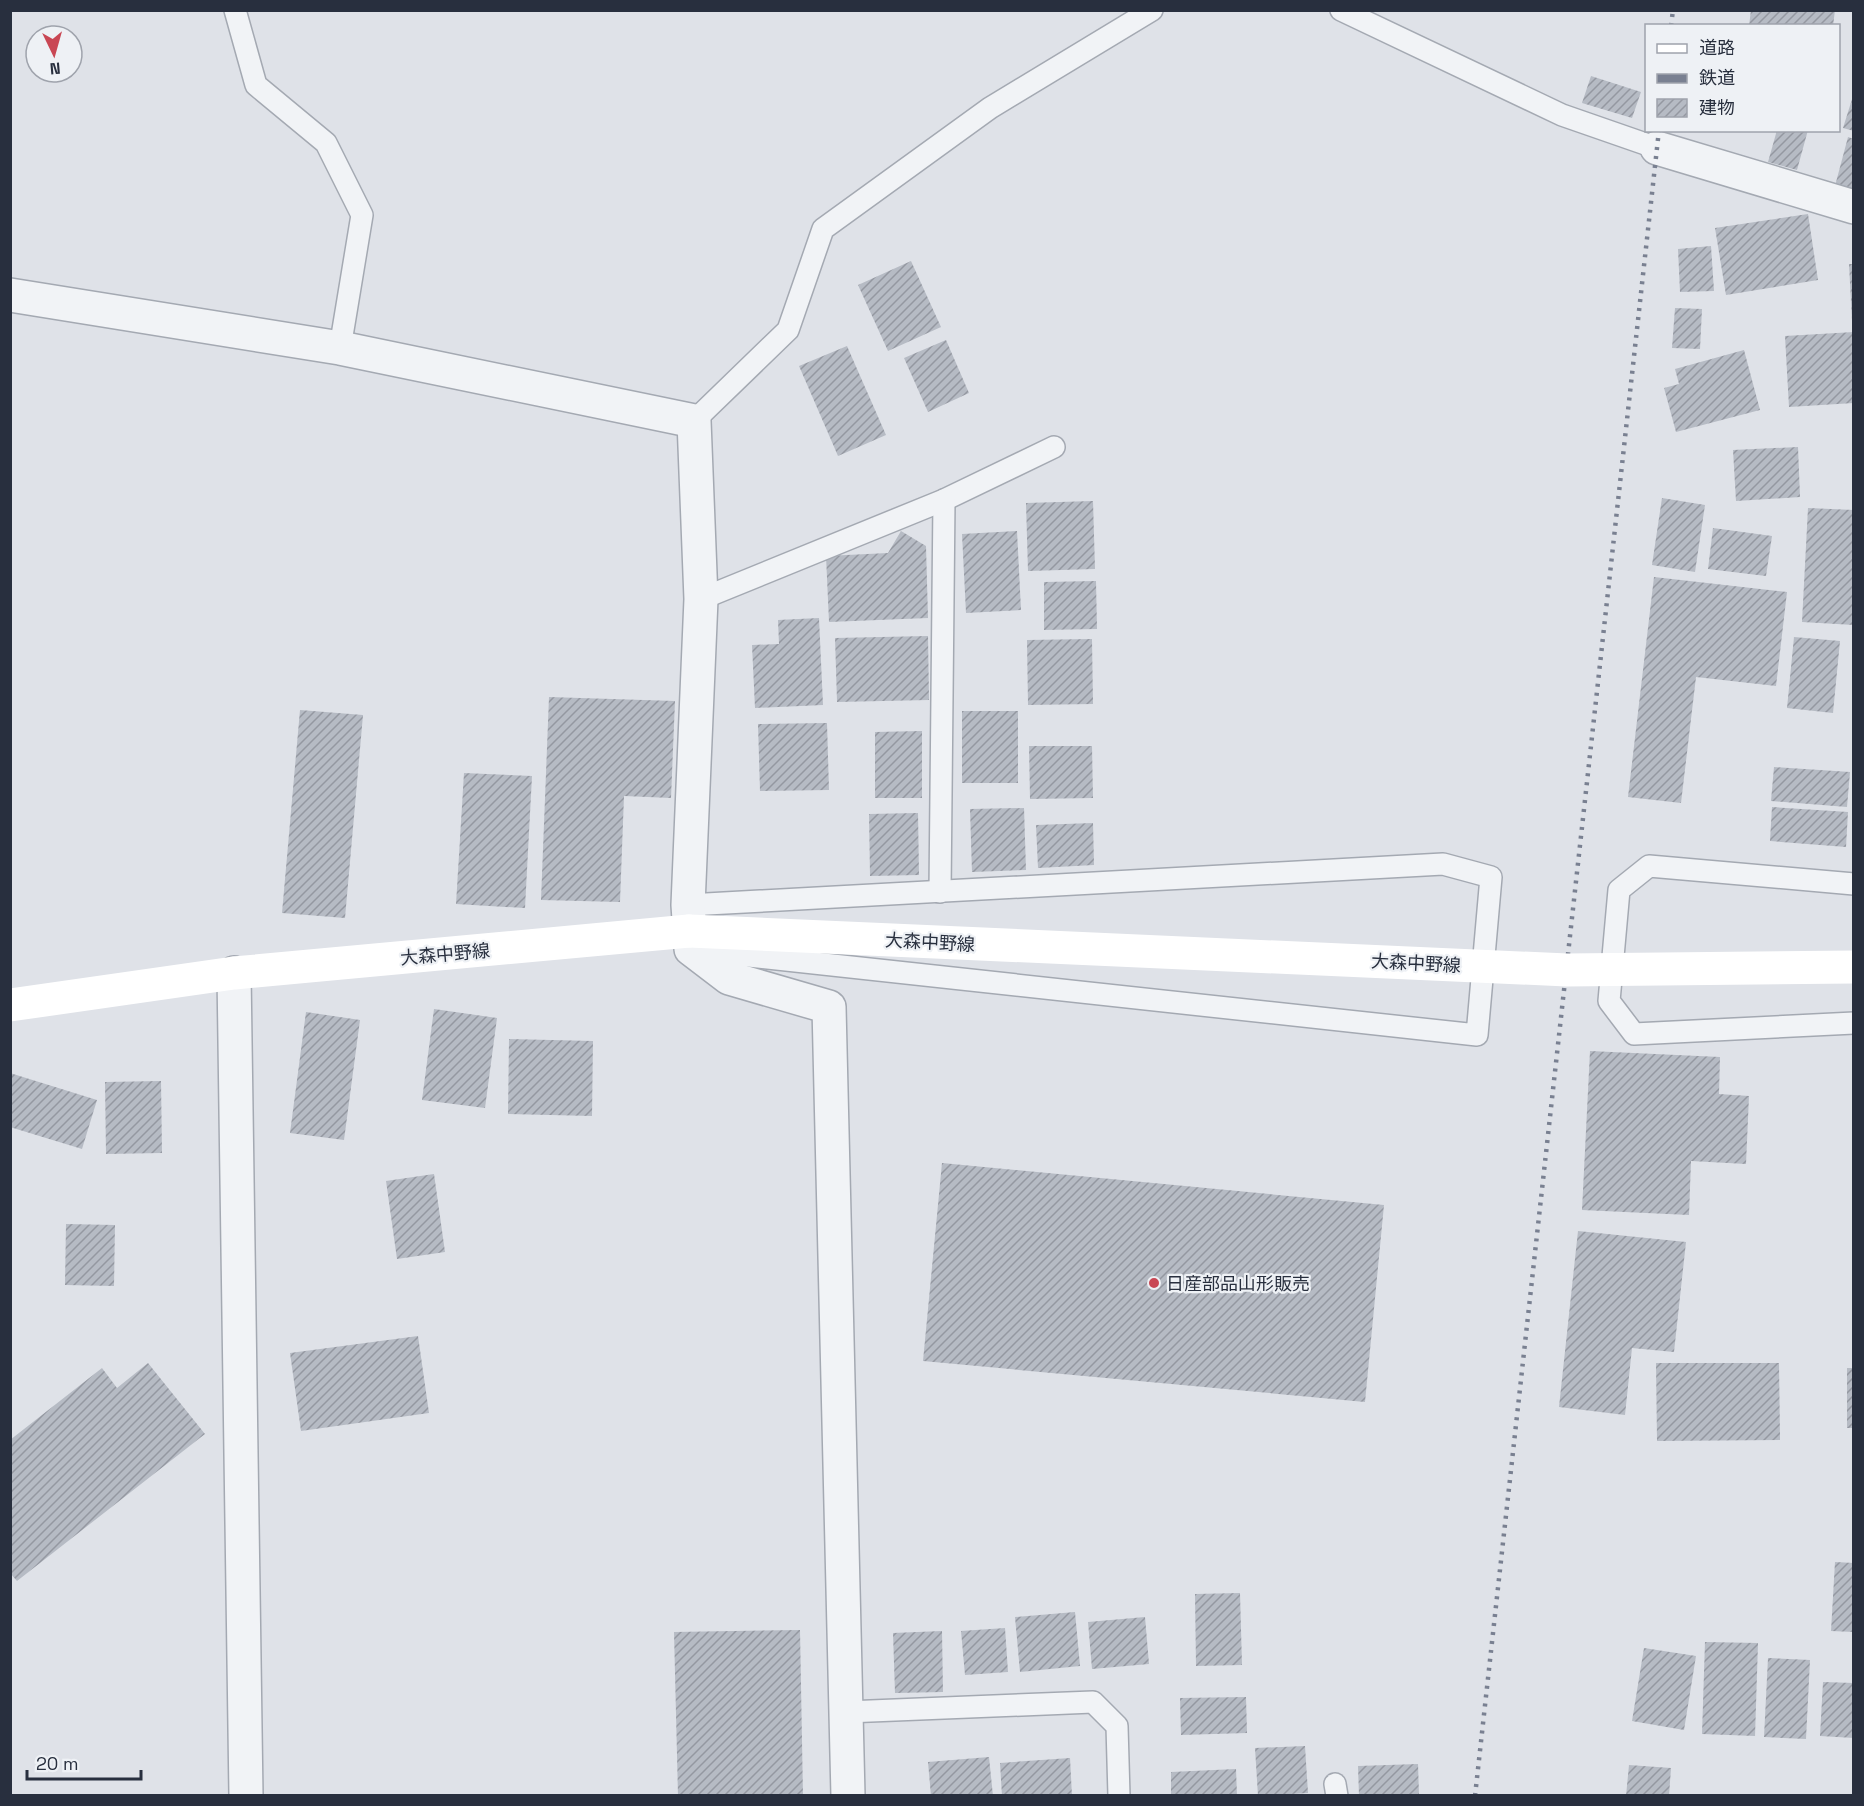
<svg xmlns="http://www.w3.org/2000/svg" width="1864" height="1806" font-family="'Space Grotesk','Noto Sans JP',sans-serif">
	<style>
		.building { fill: url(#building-hatch) }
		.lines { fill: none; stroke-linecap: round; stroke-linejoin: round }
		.service-casing { stroke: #a4a9b2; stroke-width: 24 }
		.minor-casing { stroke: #a4a9b2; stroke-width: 36 }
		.tertiary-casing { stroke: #a4a9b2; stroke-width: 36 }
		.service { stroke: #f1f3f6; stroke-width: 21 }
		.minor { stroke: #f1f3f6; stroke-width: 33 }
		.tertiary { stroke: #f1f3f6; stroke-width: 33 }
		.secondary { stroke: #fff; stroke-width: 33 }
		.rail { stroke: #798091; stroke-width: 4.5; stroke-dasharray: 3 6; stroke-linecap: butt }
		.secondary-bridge { stroke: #fff; stroke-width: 33 }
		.poi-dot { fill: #c94754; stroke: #eef1f5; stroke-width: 2 }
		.labels { text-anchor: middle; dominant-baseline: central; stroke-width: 4.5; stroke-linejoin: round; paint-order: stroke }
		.street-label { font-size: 18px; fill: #282f3e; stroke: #eef1f5 }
		.poi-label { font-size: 18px; fill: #282f3e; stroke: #eef1f5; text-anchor: start }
	</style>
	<defs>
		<pattern id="building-hatch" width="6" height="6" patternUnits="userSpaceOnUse" patternTransform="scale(1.5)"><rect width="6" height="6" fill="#b6bbc4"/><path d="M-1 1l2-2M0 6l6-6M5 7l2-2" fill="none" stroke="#9498a1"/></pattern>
	</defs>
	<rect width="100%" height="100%" fill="#dfe2e8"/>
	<g class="building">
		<path d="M 1751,10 L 1835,10 L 1833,26 L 1749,26 Z"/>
		<path d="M 1591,76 L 1641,92 L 1632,118 L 1582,103 Z"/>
		<path d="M 1853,96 L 1854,96 L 1854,131 L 1843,128 Z"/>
		<path d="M 1777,130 L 1808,130 L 1797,170 L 1768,162 Z"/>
		<path d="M 1848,137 L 1854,139 L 1854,191 L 1835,186 Z"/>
		<path d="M 1808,214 L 1818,280 L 1726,295 L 1715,228 Z"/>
		<path d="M 1711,246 L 1714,291 L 1680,292 L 1678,249 Z"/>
		<path d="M 911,261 L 941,327 L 888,351 L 858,285 Z"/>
		<path d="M 1849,264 L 1854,264 L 1854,321 L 1852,321 Z"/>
		<path d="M 1675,308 L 1702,309 L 1700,349 L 1672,348 Z"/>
		<path d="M 1854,332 L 1854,403 L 1789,407 L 1785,336 Z"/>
		<path d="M 946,340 L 969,393 L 928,412 L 904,358 Z"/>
		<path d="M 847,346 L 886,435 L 838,456 L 799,366 Z"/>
		<path d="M 1744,350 L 1760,410 L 1676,432 L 1664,388 L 1679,384 L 1675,369 Z"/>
		<path d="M 1798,447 L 1800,497 L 1736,501 L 1733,450 Z"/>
		<path d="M 1662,498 L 1705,505 L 1695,572 L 1652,565 Z"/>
		<path d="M 1093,501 L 1095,569 L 1028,571 L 1026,503 Z"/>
		<path d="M 1808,508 L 1854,510 L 1854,625 L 1802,622 Z"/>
		<path d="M 1713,528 L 1772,536 L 1766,576 L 1708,569 Z"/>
		<path d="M 901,531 L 926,546 L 928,618 L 829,622 L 826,556 L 888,553 Z"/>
		<path d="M 1017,531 L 1021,610 L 966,613 L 962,534 Z"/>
		<path d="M 1654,577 L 1787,592 L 1776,686 L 1696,677 L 1681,803 L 1628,797 Z"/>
		<path d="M 1096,581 L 1097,629 L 1044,630 L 1044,582 Z"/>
		<path d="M 819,618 L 823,705 L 755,708 L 752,645 L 779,644 L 778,620 Z"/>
		<path d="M 928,636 L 929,700 L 837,702 L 835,638 Z"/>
		<path d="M 1794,637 L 1840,641 L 1833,713 L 1787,708 Z"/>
		<path d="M 1092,639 L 1093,704 L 1028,705 L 1027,640 Z"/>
		<path d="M 549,697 L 675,701 L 671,798 L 624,796 L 620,902 L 541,900 Z"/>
		<path d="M 300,710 L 363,715 L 345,918 L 282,913 Z"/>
		<rect x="962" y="711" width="56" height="72"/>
		<path d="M 827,723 L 829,790 L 760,791 L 758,724 Z"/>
		<path d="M 922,731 L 922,798 L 875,798 L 875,732 Z"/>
		<path d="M 1029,746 L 1092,746 L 1093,798 L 1030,799 Z"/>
		<path d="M 1774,767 L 1850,772 L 1847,807 L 1771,801 Z"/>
		<path d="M 464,773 L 532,776 L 525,908 L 456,904 Z"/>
		<path d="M 1772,807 L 1848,812 L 1846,847 L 1770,841 Z"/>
		<path d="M 1024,808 L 1026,870 L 972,872 L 970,809 Z"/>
		<path d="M 918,813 L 919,875 L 870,876 L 869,814 Z"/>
		<path d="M 1093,823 L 1094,865 L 1038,868 L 1036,825 Z"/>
		<path d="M 434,1009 L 497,1018 L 485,1108 L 422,1100 Z"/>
		<path d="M 306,1012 L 360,1020 L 344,1140 L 290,1133 Z"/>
		<path d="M 509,1039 L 593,1041 L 592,1116 L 508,1114 Z"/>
		<path d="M 1590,1051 L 1720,1057 L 1719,1094 L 1749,1096 L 1746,1164 L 1691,1161 L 1689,1215 L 1582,1210 Z"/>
		<path d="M 10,1073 L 97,1100 L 82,1149 L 10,1127 Z"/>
		<path d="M 161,1081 L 162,1153 L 106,1154 L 105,1082 Z"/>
		<path d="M 942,1163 L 1384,1205 L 1365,1402 L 923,1361 Z"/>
		<path d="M 434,1174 L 445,1252 L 397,1259 L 386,1181 Z"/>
		<path d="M 66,1224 L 115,1225 L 114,1286 L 65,1285 Z"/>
		<path d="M 1578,1231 L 1686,1242 L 1674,1352 L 1632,1348 L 1625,1415 L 1559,1407 Z"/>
		<path d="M 418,1336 L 429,1413 L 301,1431 L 290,1353 Z"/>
		<path d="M 148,1363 L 205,1434 L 17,1581 L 10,1573 L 10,1440 L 102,1368 L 117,1388 Z"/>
		<path d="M 1656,1363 L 1779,1363 L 1780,1440 L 1657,1441 Z"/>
		<rect x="1847" y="1368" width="7" height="60"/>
		<path d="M 1835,1562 L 1854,1563 L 1854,1632 L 1831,1631 Z"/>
		<path d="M 1240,1593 L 1242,1665 L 1196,1666 L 1195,1594 Z"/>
		<path d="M 1075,1612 L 1080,1666 L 1020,1672 L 1015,1617 Z"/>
		<path d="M 1145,1617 L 1149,1664 L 1092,1669 L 1088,1622 Z"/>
		<path d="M 1005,1628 L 1008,1672 L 965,1675 L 961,1631 Z"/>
		<path d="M 800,1630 L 803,1796 L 678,1796 L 674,1632 Z"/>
		<path d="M 942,1631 L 943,1692 L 895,1693 L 893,1633 Z"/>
		<path d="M 1705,1642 L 1758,1643 L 1755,1736 L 1702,1734 Z"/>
		<path d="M 1644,1648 L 1696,1656 L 1684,1730 L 1632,1721 Z"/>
		<path d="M 1768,1658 L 1810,1660 L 1806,1739 L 1764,1737 Z"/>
		<path d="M 1823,1682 L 1854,1683 L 1854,1738 L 1820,1736 Z"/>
		<path d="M 1246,1697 L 1247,1733 L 1181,1735 L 1180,1698 Z"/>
		<path d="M 1305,1746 L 1308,1793 L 1258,1796 L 1255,1748 Z"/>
		<path d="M 989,1757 L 993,1796 L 931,1796 L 928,1762 Z"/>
		<path d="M 1070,1758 L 1072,1796 L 1002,1796 L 1000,1763 Z"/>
		<path d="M 1418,1764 L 1419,1796 L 1359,1796 L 1358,1766 Z"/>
		<path d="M 1629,1765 L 1671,1768 L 1669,1796 L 1626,1796 Z"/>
		<path d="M 1236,1769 L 1237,1796 L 1171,1796 L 1171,1772 Z"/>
	</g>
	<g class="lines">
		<defs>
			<g id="service">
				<path d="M 235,10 L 256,85 L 326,143 L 362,215 L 340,348"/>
				<path d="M 1341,10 L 1562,115 L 1657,148"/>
				<path d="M 694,421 L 788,330 L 823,229 L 990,108 L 1152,10"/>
				<path d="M 701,599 L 944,500 L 1054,447"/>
				<path d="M 1854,884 L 1649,866 L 1619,890 L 1609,1001 L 1634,1034 L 1854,1023"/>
				<path d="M 940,892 L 944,500"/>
				<path d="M 688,905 L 1443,864 L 1491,877 L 1477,1035 L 694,950"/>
				<path d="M 846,1712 L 1093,1702 L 1117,1726 L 1119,1796"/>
				<path d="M 1335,1784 L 1337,1796"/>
			</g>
			<g id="minor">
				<path d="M 1657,148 L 1854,207"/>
				<path d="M 10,295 L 340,348 L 694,421 L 701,599 L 688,905 L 691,949 L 729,978 L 829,1007 L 848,1796"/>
			</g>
			<path id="tertiary" d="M 234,973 L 246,1796"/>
		</defs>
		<use href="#service" class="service-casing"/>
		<use href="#minor" class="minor-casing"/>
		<use href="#tertiary" class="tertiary-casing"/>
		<use href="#service" class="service"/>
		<use href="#minor" class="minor"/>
		<use href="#tertiary" class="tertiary"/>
		<path class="secondary" d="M 10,1005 L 234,973 L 689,931"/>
		<g class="rail">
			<path d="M 1671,26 L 1673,10"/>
			<path d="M 1475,1796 L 1659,130"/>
		</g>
		<path class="secondary-bridge" d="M 689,931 L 1567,970 L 1854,967"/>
	</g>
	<circle class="poi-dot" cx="1154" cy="1283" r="6"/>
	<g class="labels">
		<g class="street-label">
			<text transform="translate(930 942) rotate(3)">大森中野線</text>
			<text transform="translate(445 954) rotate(-5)">大森中野線</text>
			<text transform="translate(1416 963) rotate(3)">大森中野線</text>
		</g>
		<g class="poi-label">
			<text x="1166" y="1283">日産部品山形販売</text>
		</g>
	</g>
	<rect width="1864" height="1806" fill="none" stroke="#282f3e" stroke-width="24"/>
	<rect x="1645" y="24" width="195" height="108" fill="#eef1f5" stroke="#9fa3ac" stroke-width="1.5"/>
	<rect x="1657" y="44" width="30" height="9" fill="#ffffff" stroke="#9fa3ac" stroke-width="1.5"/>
	<text x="1699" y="54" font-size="18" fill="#282f3e">道路</text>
	<rect x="1657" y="74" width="30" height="9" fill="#798091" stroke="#9fa3ac" stroke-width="1.5"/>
	<text x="1699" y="84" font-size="18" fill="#282f3e">鉄道</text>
	<rect x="1657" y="99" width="30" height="18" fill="url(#building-hatch)" stroke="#9fa3ac" stroke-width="1.5"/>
	<text x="1699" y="114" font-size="18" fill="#282f3e">建物</text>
	<g transform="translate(54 54) rotate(175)"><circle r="28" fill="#eef1f5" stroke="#9fa3ac" stroke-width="1.5"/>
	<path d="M0-4.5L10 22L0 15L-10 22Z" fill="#c94754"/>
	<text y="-9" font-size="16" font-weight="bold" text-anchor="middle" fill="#282f3e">N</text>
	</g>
	<path d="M27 1770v9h114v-9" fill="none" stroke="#282f3e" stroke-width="3"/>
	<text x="36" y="1770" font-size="18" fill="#282f3e" stroke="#eef1f5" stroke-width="4.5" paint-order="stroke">20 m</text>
</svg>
